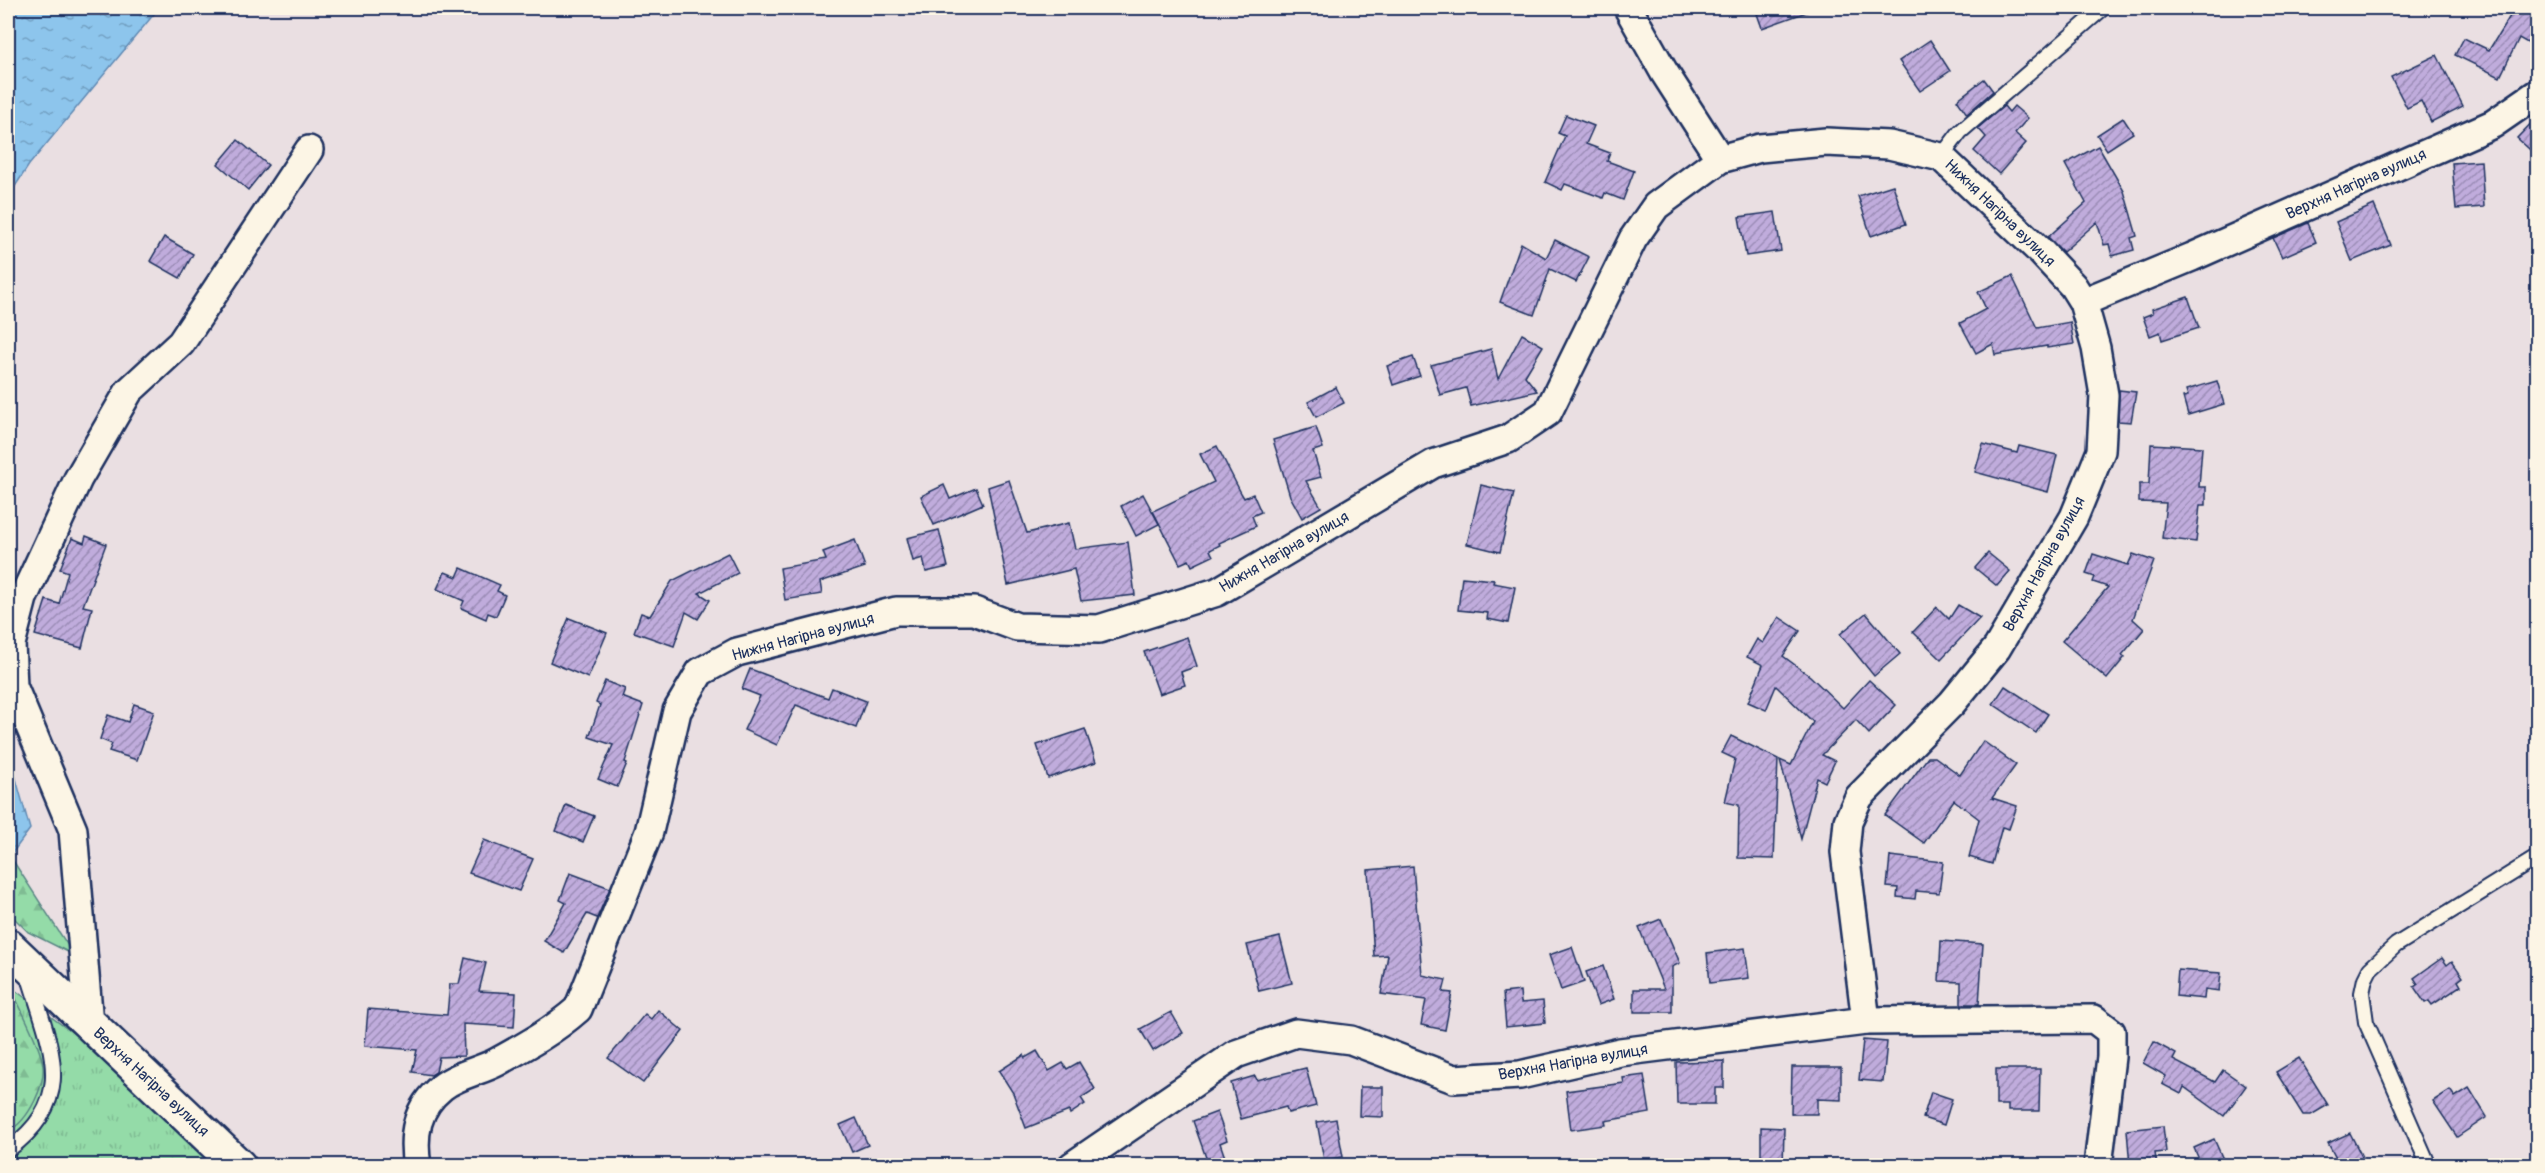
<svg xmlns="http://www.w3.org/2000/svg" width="2545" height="1173" font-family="Pangolin,sans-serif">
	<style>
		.grass { fill: url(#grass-tufts); stroke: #588583; stroke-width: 1.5 }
		.forest { fill: url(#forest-firs); stroke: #588583; stroke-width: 1.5 }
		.water { fill: url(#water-ripples); stroke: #5f89b3; stroke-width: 1.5 }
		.building { fill: url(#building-hatch); stroke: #1b2f5e; stroke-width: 1.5 }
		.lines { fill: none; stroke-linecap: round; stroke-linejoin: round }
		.service-casing { stroke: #1b2f5e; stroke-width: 18 }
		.minor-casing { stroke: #1b2f5e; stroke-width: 32 }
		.secondary-casing { stroke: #1b2f5e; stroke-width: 38 }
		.service { stroke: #fcf5e5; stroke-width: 14 }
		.minor { stroke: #fcf5e5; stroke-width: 27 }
		.secondary { stroke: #fcf5e5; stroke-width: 33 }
		.labels { text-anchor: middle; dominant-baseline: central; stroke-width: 4.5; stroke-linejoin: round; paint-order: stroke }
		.street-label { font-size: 16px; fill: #1b2f5e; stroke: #fcf5e5 }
	</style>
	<defs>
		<pattern id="grass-tufts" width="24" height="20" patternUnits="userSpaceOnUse" patternTransform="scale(1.5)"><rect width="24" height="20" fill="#94dba8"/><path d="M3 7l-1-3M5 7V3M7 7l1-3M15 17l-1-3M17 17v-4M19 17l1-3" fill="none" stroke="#7fbc93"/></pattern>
		<pattern id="forest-firs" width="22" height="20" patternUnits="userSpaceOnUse" patternTransform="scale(1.5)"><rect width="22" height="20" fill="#94dba8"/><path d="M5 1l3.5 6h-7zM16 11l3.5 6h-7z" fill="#7fbc93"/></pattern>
		<pattern id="water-ripples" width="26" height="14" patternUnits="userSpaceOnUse" patternTransform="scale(1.5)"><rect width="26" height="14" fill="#8dc5ec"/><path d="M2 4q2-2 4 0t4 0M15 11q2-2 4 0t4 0" fill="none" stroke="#72a0c2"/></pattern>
		<pattern id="building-hatch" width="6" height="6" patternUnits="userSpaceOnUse" patternTransform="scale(1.5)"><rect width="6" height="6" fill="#c0acdc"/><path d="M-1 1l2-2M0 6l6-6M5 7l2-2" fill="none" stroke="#9b8cb6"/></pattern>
	</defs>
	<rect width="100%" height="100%" fill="#eadfe2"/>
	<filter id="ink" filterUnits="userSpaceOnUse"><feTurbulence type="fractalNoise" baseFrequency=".0167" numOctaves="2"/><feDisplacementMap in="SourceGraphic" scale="12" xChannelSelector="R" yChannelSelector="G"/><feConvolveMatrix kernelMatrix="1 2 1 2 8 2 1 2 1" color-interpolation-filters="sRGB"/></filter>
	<g filter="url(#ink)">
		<path class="grass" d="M 8,985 L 81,1039 L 214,1165 L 8,1166 L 8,1131 L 13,1129 L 43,1062 Z"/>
		<g class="forest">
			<path d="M 8,855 L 10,856 L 74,955 L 28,932 L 8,912 Z"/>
			<path d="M 8,984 C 17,1000 38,1042 42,1060 C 48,1083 28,1122 8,1131 Z"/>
		</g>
		<g class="water">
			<path d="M 8,8 L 159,8 L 29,165 L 8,197 Z"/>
			<path d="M 8,761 L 13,768 L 30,829 L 10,856 L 8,855 Z"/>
		</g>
		<g class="building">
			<path d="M 1755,8 L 1811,8 L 1812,10 L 1762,28 Z"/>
			<path d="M 2515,8 L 2538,8 L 2538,49 L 2519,38 L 2500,77 L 2455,55 L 2464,38 L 2489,50 Z"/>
			<path d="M 1930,40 L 1950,71 L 1920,91 L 1899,61 Z"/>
			<path d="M 2437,55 L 2463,106 L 2431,122 L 2421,101 L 2407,108 L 2391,77 Z"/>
			<path d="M 1984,79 L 1993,91 L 1967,114 L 1957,100 Z"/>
			<path d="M 2004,106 L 2009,112 L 2014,106 L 2028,118 L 2015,133 L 2026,143 L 1999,174 L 1974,151 L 1986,137 L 1978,128 Z"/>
			<path d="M 1566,115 L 1594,126 L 1586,144 L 1610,153 L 1607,161 L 1634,171 L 1623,200 L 1605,193 L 1603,198 L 1565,184 L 1562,190 L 1545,182 L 1565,136 L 1558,133 Z"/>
			<path d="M 2538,116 L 2538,157 L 2517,138 Z"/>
			<path d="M 2123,118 L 2133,133 L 2107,150 L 2097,135 Z"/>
			<path d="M 238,140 L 268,165 L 248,190 L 218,164 Z"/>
			<path d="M 2098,146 L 2124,191 L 2137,236 L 2131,238 L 2134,250 L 2112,256 L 2109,244 L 2104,245 L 2097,222 L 2063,252 L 2048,237 L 2086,203 L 2065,164 Z"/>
			<path d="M 2481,161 L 2484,207 L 2456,209 L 2452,163 Z"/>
			<path d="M 1893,185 L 1906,224 L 1871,236 L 1858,196 Z"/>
			<path d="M 2374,205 L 2391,245 L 2352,261 L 2336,222 Z"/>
			<path d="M 1775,212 L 1781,251 L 1746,256 L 1739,217 Z"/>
			<path d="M 2308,223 L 2316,242 L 2282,257 L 2273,238 Z"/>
			<path d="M 164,237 L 193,254 L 180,278 L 150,261 Z"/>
			<path d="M 1555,240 L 1589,257 L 1576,282 L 1550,269 L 1534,315 L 1500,302 L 1521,243 L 1546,258 Z"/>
			<path d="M 2012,276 L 2037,328 L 2070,322 L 2074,344 L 2047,348 L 2047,346 L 1995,355 L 1993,344 L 1976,353 L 1960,323 L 1986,309 L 1978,292 Z"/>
			<path d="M 2188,297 L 2199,328 L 2162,340 L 2160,332 L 2150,336 L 2143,317 L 2153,313 L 2152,309 Z"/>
			<path d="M 1522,334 L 1543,346 L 1525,376 L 1537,391 L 1471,406 L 1466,388 L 1440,395 L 1431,365 L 1491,349 L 1498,379 Z"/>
			<path d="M 1413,357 L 1420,376 L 1393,385 L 1387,366 Z"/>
			<path d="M 2217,381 L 2224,404 L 2188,415 L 2183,397 L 2188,396 L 2186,390 Z"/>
			<path d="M 1336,387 L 1344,403 L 1316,417 L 1308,402 Z"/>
			<path d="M 2119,390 L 2136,392 L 2131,422 L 2118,421 Z"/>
			<path d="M 1316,427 L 1323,448 L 1313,451 L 1321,477 L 1306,481 L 1321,507 L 1302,518 L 1290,496 L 1273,440 Z"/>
			<path d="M 1983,444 L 2017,453 L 2019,446 L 2057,455 L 2048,492 L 1975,472 Z"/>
			<path d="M 2151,444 L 2202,447 L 2199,487 L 2206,487 L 2206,505 L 2200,505 L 2196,542 L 2162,538 L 2166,503 L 2139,502 L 2139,484 L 2149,484 Z"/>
			<path d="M 1217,446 L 1241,493 L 1244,498 L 1253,494 L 1261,512 L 1252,516 L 1256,526 L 1219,543 L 1220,545 L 1210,550 L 1213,556 L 1192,566 L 1189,560 L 1180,564 L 1153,511 L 1214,482 L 1200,454 Z"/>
			<path d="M 1009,480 L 1027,533 L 1069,523 L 1075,549 L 1128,542 L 1135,595 L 1081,601 L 1074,569 L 1008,585 L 988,487 Z"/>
			<path d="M 944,485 L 950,499 L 976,488 L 983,504 L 934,525 L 921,496 Z"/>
			<path d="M 1481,485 L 1514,493 L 1500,552 L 1467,544 Z"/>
			<path d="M 1143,494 L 1159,524 L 1136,536 L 1121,506 Z"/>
			<path d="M 939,530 L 948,567 L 926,572 L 923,558 L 913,561 L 907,538 Z"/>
			<path d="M 86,536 L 106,544 L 83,606 L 92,608 L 82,648 L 35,635 L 46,600 L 59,604 L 68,572 L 60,569 L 72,538 L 84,543 Z"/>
			<path d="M 855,540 L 865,567 L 820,582 L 822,594 L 785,600 L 780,568 L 826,560 L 823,552 Z"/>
			<path d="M 728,553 L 738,573 L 699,593 L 710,600 L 698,619 L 686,612 L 674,646 L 634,632 L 641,613 L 650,616 L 672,581 Z"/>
			<path d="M 1988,553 L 2010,571 L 1997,586 L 1975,568 Z"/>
			<path d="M 2093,554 L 2128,565 L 2133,554 L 2154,561 L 2133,619 L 2144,629 L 2122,655 L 2125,657 L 2107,679 L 2062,641 L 2108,587 L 2093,582 L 2095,577 L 2086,574 Z"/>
			<path d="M 461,568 L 500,585 L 497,591 L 505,595 L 496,616 L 488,613 L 486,619 L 461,608 L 464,601 L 437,589 L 445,572 L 457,577 Z"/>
			<path d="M 1462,577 L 1494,580 L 1493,583 L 1515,587 L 1508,623 L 1487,619 L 1488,613 L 1458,610 Z"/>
			<path d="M 1958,605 L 1980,618 L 1941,659 L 1913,632 L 1937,607 L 1949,619 Z"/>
			<path d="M 1866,613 L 1900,654 L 1874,676 L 1840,634 Z"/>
			<path d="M 1779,617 L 1800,631 L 1783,656 L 1810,676 L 1843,708 L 1869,680 L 1896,705 L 1869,734 L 1856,720 L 1822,755 L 1835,761 L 1825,782 L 1817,778 L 1801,839 L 1780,760 L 1791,765 L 1813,722 L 1776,686 L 1766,710 L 1748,702 L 1763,665 L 1747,657 L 1757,639 L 1763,643 Z"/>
			<path d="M 569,618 L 607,633 L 588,678 L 550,662 Z"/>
			<path d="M 1187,637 L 1197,666 L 1181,672 L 1185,685 L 1159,694 L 1144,652 Z"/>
			<path d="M 750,669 L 828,698 L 832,688 L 866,701 L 856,728 L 796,705 L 777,745 L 744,730 L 760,696 L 742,689 Z"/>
			<path d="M 605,681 L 625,689 L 622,697 L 643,705 L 625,762 L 627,763 L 617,787 L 598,779 L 613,745 L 589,737 L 600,705 L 596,703 Z"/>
			<path d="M 2005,686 L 2048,714 L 2036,733 L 1993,704 Z"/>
			<path d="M 134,704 L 154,711 L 137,760 L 109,751 L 112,744 L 100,739 L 108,715 L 128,722 Z"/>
			<path d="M 1085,729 L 1096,762 L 1048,778 L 1037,745 Z"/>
			<path d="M 1731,736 L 1778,759 L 1774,859 L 1738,858 L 1739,805 L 1725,802 L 1735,759 L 1722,753 Z"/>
			<path d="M 1983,741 L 2016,765 L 1992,798 L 2017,806 L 2009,829 L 2002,827 L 1992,864 L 1969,857 L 1979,819 L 1954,800 L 1924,843 L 1885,815 L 1928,757 L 1935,757 L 1960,775 Z"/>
			<path d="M 566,805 L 594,816 L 583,842 L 556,831 Z"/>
			<path d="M 484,840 L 533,859 L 519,891 L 469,873 Z"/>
			<path d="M 1890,856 L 1943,862 L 1939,893 L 1916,891 L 1915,899 L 1897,897 L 1898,888 L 1887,887 Z"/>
			<path d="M 1413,866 L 1422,975 L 1446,980 L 1443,992 L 1452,993 L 1445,1030 L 1421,1025 L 1426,1000 L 1381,994 L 1388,955 L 1374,956 L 1368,870 Z"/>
			<path d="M 570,873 L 610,888 L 597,918 L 587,914 L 564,953 L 544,941 L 566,903 L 560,900 Z"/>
			<path d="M 1661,919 L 1680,963 L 1672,967 L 1672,1012 L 1634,1012 L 1634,989 L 1664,989 L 1639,928 Z"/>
			<path d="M 1280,937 L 1292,983 L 1259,991 L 1247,945 Z"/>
			<path d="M 1941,941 L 1983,944 L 1979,1004 L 1961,1004 L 1961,982 L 1939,981 Z"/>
			<path d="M 1572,947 L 1584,982 L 1561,990 L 1549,955 Z"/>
			<path d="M 1745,948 L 1749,978 L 1710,983 L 1707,953 Z"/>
			<path d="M 465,958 L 486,963 L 479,991 L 516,993 L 514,1027 L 463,1024 L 464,1056 L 439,1057 L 436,1072 L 431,1075 L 412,1072 L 417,1050 L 365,1046 L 368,1009 L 447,1015 L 450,984 L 459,984 Z"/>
			<path d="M 2442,958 L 2447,965 L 2452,961 L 2463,977 L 2458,981 L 2461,986 L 2432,1005 L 2429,1001 L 2425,1003 L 2414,987 L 2418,984 L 2414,978 Z"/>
			<path d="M 1603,966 L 1614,999 L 1598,1005 L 1586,972 Z"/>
			<path d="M 2178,970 L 2221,973 L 2219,991 L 2205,989 L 2204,999 L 2176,996 Z"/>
			<path d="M 1520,991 L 1521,1003 L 1543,1001 L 1545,1023 L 1506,1027 L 1503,993 Z"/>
			<path d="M 658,1010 L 683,1031 L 643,1083 L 608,1058 L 645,1014 L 651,1019 Z"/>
			<path d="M 1171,1012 L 1183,1033 L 1153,1051 L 1140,1029 Z"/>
			<path d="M 1863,1040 L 1887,1042 L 1883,1082 L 1859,1080 Z"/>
			<path d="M 2154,1042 L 2176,1054 L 2173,1060 L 2215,1082 L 2223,1070 L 2246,1086 L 2224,1116 L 2184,1087 L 2181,1094 L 2162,1084 L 2166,1076 L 2143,1063 Z"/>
			<path d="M 1037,1051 L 1049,1071 L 1063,1063 L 1067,1069 L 1079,1062 L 1095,1089 L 1081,1098 L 1085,1104 L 1070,1114 L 1069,1111 L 1026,1128 L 1013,1093 L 999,1071 L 1024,1055 L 1025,1058 Z"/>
			<path d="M 2299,1058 L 2328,1105 L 2311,1115 L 2303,1115 L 2276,1072 Z"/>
			<path d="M 1724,1061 L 1724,1088 L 1715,1088 L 1715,1104 L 1677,1104 L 1676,1062 Z"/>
			<path d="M 1792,1067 L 1841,1067 L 1841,1100 L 1817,1099 L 1817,1114 L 1791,1114 Z"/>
			<path d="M 1306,1068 L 1316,1106 L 1288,1113 L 1286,1107 L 1241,1119 L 1231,1083 L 1255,1076 L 1257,1080 Z"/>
			<path d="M 1996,1069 L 2040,1069 L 2039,1111 L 2008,1111 L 2008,1105 L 1996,1105 Z"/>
			<path d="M 1644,1075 L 1650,1113 L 1605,1121 L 1606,1125 L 1571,1130 L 1566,1091 L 1624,1083 L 1623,1078 Z"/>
			<path d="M 1360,1087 L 1383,1087 L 1383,1117 L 1359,1116 Z"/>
			<path d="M 2469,1088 L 2487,1117 L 2457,1137 L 2433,1101 L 2450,1090 L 2455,1097 Z"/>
			<path d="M 1931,1092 L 1952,1099 L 1944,1125 L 1923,1118 Z"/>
			<path d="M 1217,1112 L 1227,1140 L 1220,1143 L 1228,1166 L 1209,1166 L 1193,1121 Z"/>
			<path d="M 856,1118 L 868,1145 L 852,1152 L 840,1125 Z"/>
			<path d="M 1336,1119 L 1343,1157 L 1324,1160 L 1317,1122 Z"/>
			<path d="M 2163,1126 L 2166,1152 L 2155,1153 L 2157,1166 L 2130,1166 L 2127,1130 Z"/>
			<path d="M 1761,1127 L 1784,1128 L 1783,1166 L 1761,1166 Z"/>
			<path d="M 2350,1133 L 2363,1159 L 2350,1166 L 2340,1166 L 2328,1143 Z"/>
			<path d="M 2214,1139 L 2226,1166 L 2202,1166 L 2194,1148 Z"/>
		</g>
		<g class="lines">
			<defs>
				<g id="service">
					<path d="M 1941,157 L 1960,132 L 2103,8"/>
					<path d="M 8,1150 C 79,1098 50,1047 29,977"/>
					<path d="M 2429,1166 L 2366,1022 L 2362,993 L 2365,979 L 2370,969 L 2396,945 L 2538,857"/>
				</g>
				<g id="minor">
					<path d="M 1628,8 L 1664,72 L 1720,159"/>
					<path d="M 2083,302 L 2192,257 L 2493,124 L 2538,93"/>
					<path d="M 89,1024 L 73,830 L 13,686 L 11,644 L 23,598 L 78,479 L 129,391 L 181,343 L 309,150"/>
					<path d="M 417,1166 C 412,1135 416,1108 442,1087 C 457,1075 480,1071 497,1062 C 526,1046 553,1031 578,1009 L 649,832 L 677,711 L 700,672 L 737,652 L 896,611 L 974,611 L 1017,627 L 1099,629 L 1217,592 L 1433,464 L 1508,439 L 1548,412 L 1633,239 L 1656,206 L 1720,159 L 1760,148 L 1826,142 L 1889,145 L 1941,157 L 2041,252 L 2073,286 L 2083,302 L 2096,348 L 2104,395 L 2101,451 L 2074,517 L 1997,648 L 1952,703 L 1859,797 L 1848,821 L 1845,852 L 1866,1021"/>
					<path d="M 1072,1166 L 1236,1054 L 1296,1033 L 1351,1040 L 1454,1079 L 1520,1075 L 1620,1052 L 1866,1021 L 2094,1019 L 2111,1032 L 2111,1057 L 2098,1166"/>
				</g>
				<path id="secondary" d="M 8,946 L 239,1166"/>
			</defs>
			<use href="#service" class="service-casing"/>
			<use href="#minor" class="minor-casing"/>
			<use href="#secondary" class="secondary-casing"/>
			<use href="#service" class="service"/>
			<use href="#minor" class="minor"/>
			<use href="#secondary" class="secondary"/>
		</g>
	</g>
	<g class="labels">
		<g class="street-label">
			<text transform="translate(2356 184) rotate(-24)">Верхня Нагірна вулиця</text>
			<text transform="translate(2000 213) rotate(44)">Нижня Нагірна вулиця</text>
			<text transform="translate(1284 552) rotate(-30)">Нижня Нагірна вулиця</text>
			<text transform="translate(2044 564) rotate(-61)">Верхня Нагірна вулиця</text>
			<text transform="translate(803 637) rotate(-15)">Нижня Нагірна вулиця</text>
			<text transform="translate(1573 1062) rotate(-10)">Верхня Нагірна вулиця</text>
			<text transform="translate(151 1082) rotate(43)">Верхня Нагірна вулиця</text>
		</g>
	</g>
	<rect width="2545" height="1173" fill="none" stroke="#fcf5e5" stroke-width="30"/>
	<rect x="15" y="15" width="2515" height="1143" fill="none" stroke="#1b2f5e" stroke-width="2" filter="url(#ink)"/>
</svg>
